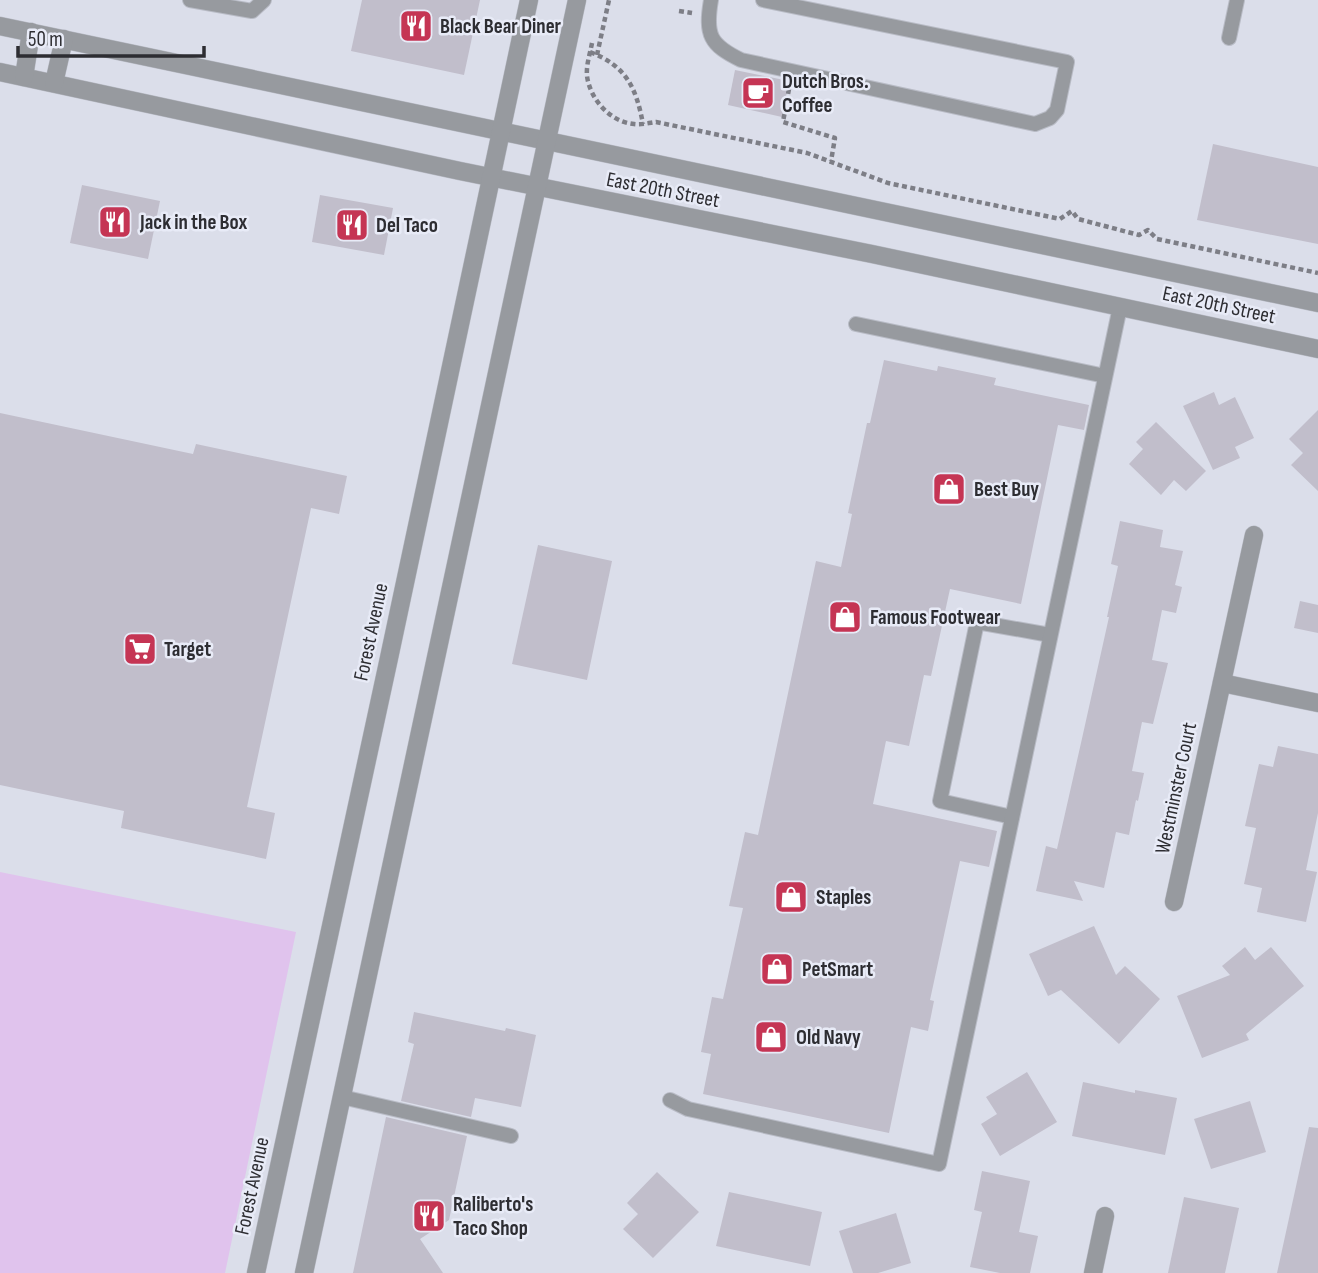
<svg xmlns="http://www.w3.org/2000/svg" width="1318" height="1273" font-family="'Sofia Sans Condensed',sans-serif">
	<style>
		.green { fill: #e0c3ed }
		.building { fill: #c1becb }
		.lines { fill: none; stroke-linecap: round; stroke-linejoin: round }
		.service-casing { stroke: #b8bbc5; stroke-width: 16 }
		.minor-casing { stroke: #b8bbc5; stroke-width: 19 }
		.tertiary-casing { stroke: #b8bbc5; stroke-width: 19 }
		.path { stroke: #7d7e86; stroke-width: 4.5; stroke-dasharray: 5 3.5; stroke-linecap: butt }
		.service { stroke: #979a9f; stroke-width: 14 }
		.minor { stroke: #979a9f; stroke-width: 18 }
		.tertiary { stroke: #979a9f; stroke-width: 18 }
		.labels { text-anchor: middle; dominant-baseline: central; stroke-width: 5; stroke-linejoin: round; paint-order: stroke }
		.poi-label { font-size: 21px; font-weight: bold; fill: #2d2d32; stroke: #e8ebf7; text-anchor: start }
		.street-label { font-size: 21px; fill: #2d2d32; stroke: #e8ebf7 }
	</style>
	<rect width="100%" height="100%" fill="#dbdeea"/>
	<path class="green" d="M 0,872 L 296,932 L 225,1273 L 0,1273 Z"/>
	<g class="building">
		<path d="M 362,0 L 480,0 L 464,75 L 351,51 Z"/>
		<path d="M 735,70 L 789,81 L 782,117 L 728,105 Z"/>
		<path d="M 1213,144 L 1318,167 L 1318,244 L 1197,220 Z"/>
		<path d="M 82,185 L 160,201 L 148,259 L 70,243 Z"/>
		<path d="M 320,195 L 393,208 L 384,255 L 312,242 Z"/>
		<path d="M 884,360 L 937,371 L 938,366 L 996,378 L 994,385 L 1089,405 L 1084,430 L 1058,425 L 1021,604 L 950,589 L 931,676 L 924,675 L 909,746 L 886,741 L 873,804 L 997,831 L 989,867 L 960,861 L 930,1000 L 934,1001 L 928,1031 L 911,1027 L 889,1133 L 703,1094 L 711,1054 L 701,1052 L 712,997 L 723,999 L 743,908 L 729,906 L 745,832 L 758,835 L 816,561 L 841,567 L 852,514 L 848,513 L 867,423 L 870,423 Z"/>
		<path d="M 1214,392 L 1219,405 L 1235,397 L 1254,438 L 1235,447 L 1240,458 L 1213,470 L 1183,406 Z"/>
		<path d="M 1318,410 L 1318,491 L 1291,465 L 1303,453 L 1289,439 Z"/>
		<path d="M 0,413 L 193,454 L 196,444 L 347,476 L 339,514 L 311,508 L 247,807 L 275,813 L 266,859 L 121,828 L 124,811 L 0,785 Z"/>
		<path d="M 1156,422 L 1206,471 L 1186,491 L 1174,480 L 1161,495 L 1129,464 L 1143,449 L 1136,442 Z"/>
		<path d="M 1120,521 L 1163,530 L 1160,547 L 1183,551 L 1175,585 L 1182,587 L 1176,613 L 1162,610 L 1152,660 L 1168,663 L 1153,724 L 1142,722 L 1132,771 L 1144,773 L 1138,801 L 1136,800 L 1129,835 L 1116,832 L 1104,888 L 1074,881 L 1083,901 L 1036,891 L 1046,846 L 1057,849 L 1081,743 L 1109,617 L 1107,617 L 1118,566 L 1111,564 Z"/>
		<path d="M 538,545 L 612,561 L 587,680 L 512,664 Z"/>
		<path d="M 1300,601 L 1318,605 L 1318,633 L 1294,628 Z"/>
		<path d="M 1278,746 L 1318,754 L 1318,813 L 1306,870 L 1317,872 L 1306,922 L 1257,912 L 1262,888 L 1244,884 L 1256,828 L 1245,826 L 1259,764 L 1273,767 Z"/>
		<path d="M 1094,926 L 1116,975 L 1125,966 L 1160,999 L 1119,1044 L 1061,990 L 1048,996 L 1029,954 Z"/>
		<path d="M 1245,947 L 1255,960 L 1271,947 L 1304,986 L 1246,1034 L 1249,1040 L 1202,1058 L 1177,996 L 1230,975 L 1222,966 Z"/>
		<path d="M 414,1012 L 505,1031 L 506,1028 L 536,1035 L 521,1107 L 475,1098 L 471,1117 L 401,1101 L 414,1044 L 408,1042 Z"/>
		<path d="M 1027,1072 L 1057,1122 L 1000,1156 L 981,1124 L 997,1114 L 986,1097 Z"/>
		<path d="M 1083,1082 L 1135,1093 L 1135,1090 L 1177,1098 L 1165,1155 L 1072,1136 Z"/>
		<path d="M 1250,1101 L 1266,1152 L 1211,1169 L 1194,1119 Z"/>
		<path d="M 386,1117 L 467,1136 L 449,1220 L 420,1239 L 443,1273 L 353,1273 Z"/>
		<path d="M 1309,1127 L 1318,1128 L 1318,1273 L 1277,1273 Z"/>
		<path d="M 982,1171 L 1030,1181 L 1019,1232 L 1038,1236 L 1030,1273 L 1000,1273 L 970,1267 L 982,1212 L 974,1210 Z"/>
		<path d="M 657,1172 L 699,1212 L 653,1258 L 623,1229 L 638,1214 L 627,1203 Z"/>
		<path d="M 729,1192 L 822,1212 L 810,1266 L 716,1246 Z"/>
		<path d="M 1184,1197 L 1239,1208 L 1225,1273 L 1168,1273 Z"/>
		<path d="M 896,1213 L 911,1263 L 878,1273 L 853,1273 L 839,1231 Z"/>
	</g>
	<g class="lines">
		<defs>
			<g id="service">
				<path d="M 190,0 L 252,11 L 264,0"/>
				<path d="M 711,0 C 705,35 710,45 741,60 L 1035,124 L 1050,118 L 1057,110 L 1067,62 L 763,0"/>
				<path d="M 1229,38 L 1237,0"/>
				<path d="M 856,324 L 1105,376"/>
				<path d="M 1012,817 L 940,801 L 977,622 L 1050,635"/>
				<path d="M 342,1097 L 511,1136"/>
				<path d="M 670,1100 L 688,1109 L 939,1164 L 1120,307"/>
			</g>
			<g id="minor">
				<path d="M 1222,683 L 1318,703"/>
				<path d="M 1174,902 L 1254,535"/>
				<path d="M 1093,1273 L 1105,1216"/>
			</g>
			<g id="tertiary">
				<path d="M 0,26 L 1318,303"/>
				<path d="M 0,72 L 460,171 L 872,254 L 1318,349"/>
				<path d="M 24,77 L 31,32"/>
				<path d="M 54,83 L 64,39"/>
				<path d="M 256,1273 L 389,658 L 529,0"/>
				<path d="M 304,1273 L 577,0"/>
			</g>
		</defs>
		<use href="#service" class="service-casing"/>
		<use href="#minor" class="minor-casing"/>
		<use href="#tertiary" class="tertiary-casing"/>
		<g class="path">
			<path d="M 679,11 L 692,13"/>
			<path d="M 592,43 C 590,54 586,65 587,76 C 590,99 610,122 634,124 C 641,125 649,123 656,122 L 807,153 L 888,183 L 1060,219 L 1072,211 L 1078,219 L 1139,235 L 1148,230 L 1157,239 L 1318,273"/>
			<path d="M 590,52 C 626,66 636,87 643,124"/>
			<path d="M 597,55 L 609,0"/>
			<path d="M 789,89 L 783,122 L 835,138 L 831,161"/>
		</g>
		<use href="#service" class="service"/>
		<use href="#minor" class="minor"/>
		<use href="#tertiary" class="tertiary"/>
	</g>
	<defs>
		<symbol id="restaurant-square" viewBox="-11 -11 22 22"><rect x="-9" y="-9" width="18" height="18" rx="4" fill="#c53554" stroke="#e8ebf7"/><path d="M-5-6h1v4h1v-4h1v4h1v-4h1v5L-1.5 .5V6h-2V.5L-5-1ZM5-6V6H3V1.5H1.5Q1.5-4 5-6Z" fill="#fff"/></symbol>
		<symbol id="cafe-square" viewBox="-11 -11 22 22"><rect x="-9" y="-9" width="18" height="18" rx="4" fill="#c53554" stroke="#e8ebf7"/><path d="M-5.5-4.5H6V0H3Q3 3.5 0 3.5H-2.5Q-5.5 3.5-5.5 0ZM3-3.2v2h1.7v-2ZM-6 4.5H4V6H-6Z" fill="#fff"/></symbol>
		<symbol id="shop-square" viewBox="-11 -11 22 22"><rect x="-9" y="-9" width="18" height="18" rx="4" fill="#c53554" stroke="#e8ebf7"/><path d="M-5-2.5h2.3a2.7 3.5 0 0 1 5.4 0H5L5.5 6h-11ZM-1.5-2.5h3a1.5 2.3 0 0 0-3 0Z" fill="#fff"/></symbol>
		<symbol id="supermarket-square" viewBox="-11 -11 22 22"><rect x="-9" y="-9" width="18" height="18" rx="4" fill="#c53554" stroke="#e8ebf7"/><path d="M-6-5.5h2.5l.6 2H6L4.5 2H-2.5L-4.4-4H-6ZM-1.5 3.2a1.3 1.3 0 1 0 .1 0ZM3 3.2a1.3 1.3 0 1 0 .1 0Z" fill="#fff"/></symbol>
	</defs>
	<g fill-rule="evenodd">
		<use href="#restaurant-square" x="397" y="7" width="38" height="38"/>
		<use href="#cafe-square" x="739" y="74" width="38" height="38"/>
		<use href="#restaurant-square" x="96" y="203" width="38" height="38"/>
		<use href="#restaurant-square" x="333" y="206" width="38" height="38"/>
		<use href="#shop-square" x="930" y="470" width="38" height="38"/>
		<use href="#shop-square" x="826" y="598" width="38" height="38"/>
		<use href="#supermarket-square" x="121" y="630" width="38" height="38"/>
		<use href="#shop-square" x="772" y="878" width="38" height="38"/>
		<use href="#shop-square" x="758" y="950" width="38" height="38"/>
		<use href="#shop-square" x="752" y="1018" width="38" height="38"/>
		<use href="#restaurant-square" x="410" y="1197" width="38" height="38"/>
	</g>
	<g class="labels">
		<g class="poi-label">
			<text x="440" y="26">Black Bear Diner</text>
			<text x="782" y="81">Dutch Bros.<tspan x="782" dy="24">Coffee</tspan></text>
			<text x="140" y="222">Jack in the Box</text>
			<text x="376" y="225">Del Taco</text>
			<text x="974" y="489">Best Buy</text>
			<text x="870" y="617">Famous Footwear</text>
			<text x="164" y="649">Target</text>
			<text x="816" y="897">Staples</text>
			<text x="802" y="969">PetSmart</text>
			<text x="796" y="1037">Old Navy</text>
			<text x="453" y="1204">Raliberto's<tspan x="453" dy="24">Taco Shop</tspan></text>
		</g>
		<g class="street-label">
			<text transform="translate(663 190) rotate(11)">East 20th Street</text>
			<text transform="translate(1219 305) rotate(12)">East 20th Street</text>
			<text transform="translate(371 632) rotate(-78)">Forest Avenue</text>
			<text transform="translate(1176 788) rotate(-78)">Westminster Court</text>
			<text transform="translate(252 1186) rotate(-78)">Forest Avenue</text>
		</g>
	</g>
	<path d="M18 46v10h186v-10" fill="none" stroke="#2d2d32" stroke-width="3.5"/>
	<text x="28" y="46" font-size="21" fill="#2d2d32" stroke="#e8ebf7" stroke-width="5" paint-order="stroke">50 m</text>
</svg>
